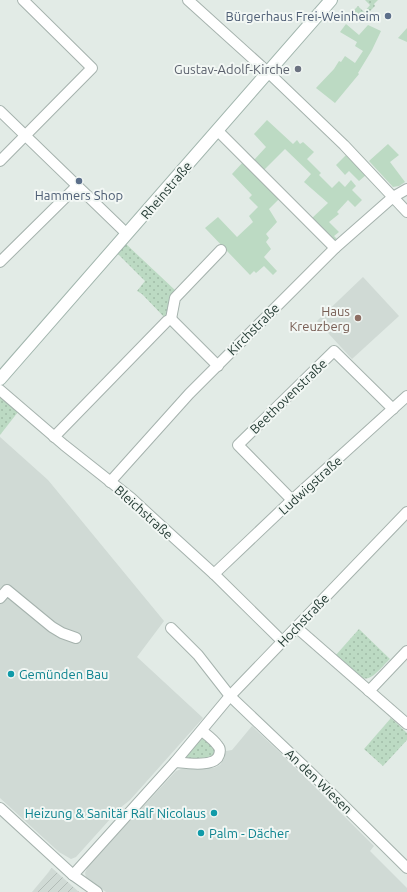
<svg xmlns="http://www.w3.org/2000/svg" width="407" height="892" font-family="Ubuntu,sans-serif">
	<style>
		.built { fill: #d0dad5 }
		.industrial { fill: url(#industrial-furrows) }
		.grass { fill: url(#grass-dots) }
		.garden { fill: #bcdac3 }
		.lines { fill: none; stroke-linecap: round; stroke-linejoin: round }
		.street-casing { stroke: #a5b2ad; stroke-width: 12 }
		.secondary-casing { stroke: #a1b5ad; stroke-width: 14 }
		.street { stroke: #fff; stroke-width: 10 }
		.secondary { stroke: #fff; stroke-width: 12 }
		.service-dot { fill: #5c6f8a; stroke: #f2f7f4; stroke-width: 1.5 }
		.worship-dot { fill: #6b7280; stroke: #f2f7f4; stroke-width: 1.5 }
		.education-dot { fill: #8d6e63; stroke: #f2f7f4; stroke-width: 1.5 }
		.culture-dot { fill: #0f9aa8; stroke: #f2f7f4; stroke-width: 1.5 }
		.labels { text-anchor: middle; dominant-baseline: central; stroke-width: 4; stroke-linejoin: round; paint-order: stroke }
		.service-label { font-size: 13px; fill: #4e5e75; stroke: #f2f7f4; text-anchor: end }
		.worship-label { font-size: 13px; fill: #5b616d; stroke: #f2f7f4; text-anchor: end }
		.street-label { font-size: 13px; fill: #233a33; stroke: #f2f7f4 }
		.education-label { font-size: 13px; fill: #785e54; stroke: #f2f7f4; text-anchor: end }
		.culture-label { font-size: 13px; fill: #0d838f; stroke: #f2f7f4; text-anchor: start }
	</style>
	<defs>
		<pattern id="industrial-furrows" width="10" height="10" patternUnits="userSpaceOnUse"><rect width="10" height="10" fill="#d0dad5"/><path d="M-1 1l2-2M0 10L10 0M9 11l2-2" fill="none" stroke="#b2bcb7"/></pattern>
		<pattern id="grass-dots" width="8" height="8" patternUnits="userSpaceOnUse"><rect width="8" height="8" fill="#bcdac3"/><path d="M2 2h.1M6 6h.1" fill="none" stroke="#a1bca8" stroke-width="1.8" stroke-linecap="round"/></pattern>
	</defs>
	<rect width="100%" height="100%" fill="#e2ebe6"/>
	<g class="built">
		<path d="M 363,277 L 399,316 L 352,359 L 317,321 Z"/>
		<path d="M 0,437 L 48,480 L 164,621 L 137,657 L 203,718 L 130,800 L 120,808 L 76,857 L 71,859 L 59,852 L 0,798 Z"/>
		<path d="M 252,726 L 288,760 L 374,846 L 370,851 L 407,888 L 407,892 L 106,892 L 86,877 L 85,873 L 88,866 L 176,771 L 181,769 L 195,767 L 214,768 L 220,765 L 224,759 L 226,751 L 232,750 Z"/>
	</g>
	<path class="industrial" d="M 52,868 L 79,892 L 32,892 Z"/>
	<g class="grass">
		<path d="M 365,0 L 378,0 L 374,4 L 375,6 L 360,21 L 348,16 L 358,6 L 364,12 L 370,5 Z"/>
		<path d="M 126,244 L 176,291 C 168,299 168,308 166,319 L 142,294 L 137,291 L 145,281 L 118,254 Z"/>
		<path d="M 0,396 L 18,412 L 0,435 Z"/>
		<path d="M 359,629 L 390,659 C 383,665 372,682 362,678 L 335,656 Z"/>
		<path d="M 391,718 L 407,733 L 407,740 L 383,766 L 364,749 Z"/>
		<path d="M 200,737 L 214,746 L 216,750 L 213,757 L 208,759 L 189,761 L 184,757 Z"/>
	</g>
	<g class="garden">
		<path d="M 346,24 L 359,35 L 368,25 L 381,31 L 372,50 L 358,73 L 359,74 L 335,103 L 316,88 L 334,69 L 339,61 L 341,62 L 345,56 L 355,63 L 363,51 L 355,46 L 357,42 L 340,32 Z"/>
		<path d="M 407,28 L 407,42 L 398,38 Z"/>
		<path d="M 267,120 L 293,144 L 297,140 L 300,144 L 303,142 L 314,152 L 307,159 L 321,173 L 319,175 L 332,188 L 339,181 L 345,187 L 351,180 L 356,186 L 352,190 L 362,200 L 355,207 L 348,200 L 337,212 L 339,214 L 329,222 L 339,232 L 334,236 L 339,241 L 336,244 L 311,219 L 328,203 L 304,182 L 311,174 L 285,149 L 263,171 L 253,161 L 266,147 L 254,134 Z"/>
		<path d="M 388,144 L 399,155 L 390,162 L 405,182 L 399,186 L 393,187 L 369,161 Z"/>
		<path d="M 346,155 L 366,175 L 359,181 L 349,171 L 345,175 L 336,165 Z"/>
		<path d="M 244,161 L 279,199 L 269,209 L 277,222 L 266,234 L 269,238 L 266,242 L 271,249 L 264,257 L 277,271 L 273,275 L 264,266 L 256,273 L 254,271 L 250,275 L 205,228 L 218,217 L 237,237 L 253,222 L 249,216 L 258,207 L 249,198 L 252,195 L 232,174 Z"/>
	</g>
	<g class="lines">
		<defs>
			<g id="street">
				<path d="M 188,0 L 272,76 L 344,145 L 407,212"/>
				<path d="M 0,111 L 127,234"/>
				<path d="M 217,130 L 335,248"/>
				<path d="M 0,161 L 92,68 L 23,0"/>
				<path d="M 0,262 L 77,186"/>
				<path d="M 171,319 L 175,298 L 221,250"/>
				<path d="M 171,319 L 218,366"/>
				<path d="M 0,390 L 64,445 L 131,498 L 158,523 L 214,574 L 282,641"/>
				<path d="M 54,437 L 167,321 L 171,319"/>
				<path d="M 110,482 L 189,394 L 335,248 L 393,197 L 407,189"/>
				<path d="M 292,500 L 238,445 L 334,351 L 393,409"/>
				<path d="M 214,574 L 292,500 L 407,396"/>
				<path d="M 0,598 L 7,590 L 52,627 L 62,633 L 76,638"/>
				<path d="M 296,627 L 407,724"/>
				<path d="M 171,628 L 198,655 L 230,696 L 312,774 L 407,868"/>
				<path d="M 369,691 L 407,651"/>
				<path d="M 175,762 C 185,763 215,768 219,755 C 220,752 220,748 218,746 C 214,740 207,735 202,731"/>
				<path d="M 0,808 L 73,875 L 97,892"/>
				<path d="M 73,875 L 175,762 L 230,696 L 407,512"/>
			</g>
			<path id="secondary" d="M 0,379 L 331,0"/>
		</defs>
		<use href="#street" class="street-casing"/>
		<use href="#secondary" class="secondary-casing"/>
		<use href="#street" class="street"/>
		<use href="#secondary" class="secondary"/>
	</g>
	<g class="service-dot">
		<circle cx="388" cy="16" r="4"/>
		<circle cx="79" cy="181" r="4"/>
	</g>
	<circle class="worship-dot" cx="298" cy="69" r="4"/>
	<circle class="education-dot" cx="358" cy="318" r="4"/>
	<g class="culture-dot">
		<circle cx="11" cy="674" r="4"/>
		<circle cx="214" cy="813" r="4"/>
		<circle cx="201" cy="833" r="4"/>
	</g>
	<g class="labels">
		<g class="service-label">
			<text x="380" y="16">Bürgerhaus Frei-Weinheim</text>
			<text x="79" y="195" text-anchor="middle">Hammers Shop</text>
		</g>
		<g class="worship-label">
			<text x="290" y="69">Gustav-Adolf-Kirche</text>
		</g>
		<g class="street-label">
			<text transform="translate(166 190) rotate(-50)">Rheinstraße</text>
			<text transform="translate(253 329) rotate(-45)">Kirchstraße</text>
			<text transform="translate(288 396) rotate(-44)">Beethovenstraße</text>
			<text transform="translate(310 485) rotate(-42)">Ludwigstraße</text>
			<text transform="translate(144 512) rotate(42)">Bleichstraße</text>
			<text transform="translate(303 620) rotate(-46)">Hochstraße</text>
			<text transform="translate(319 781) rotate(44)">An den Wiesen</text>
		</g>
		<g class="education-label">
			<text x="350" y="311">Haus<tspan x="350" dy="15">Kreuzberg</tspan></text>
		</g>
		<g class="culture-label">
			<text x="19" y="674">Gemünden Bau</text>
			<text x="206" y="813" text-anchor="end">Heizung &amp; Sanitär Ralf Nicolaus</text>
			<text x="209" y="833">Palm - Dächer</text>
		</g>
	</g>
</svg>
